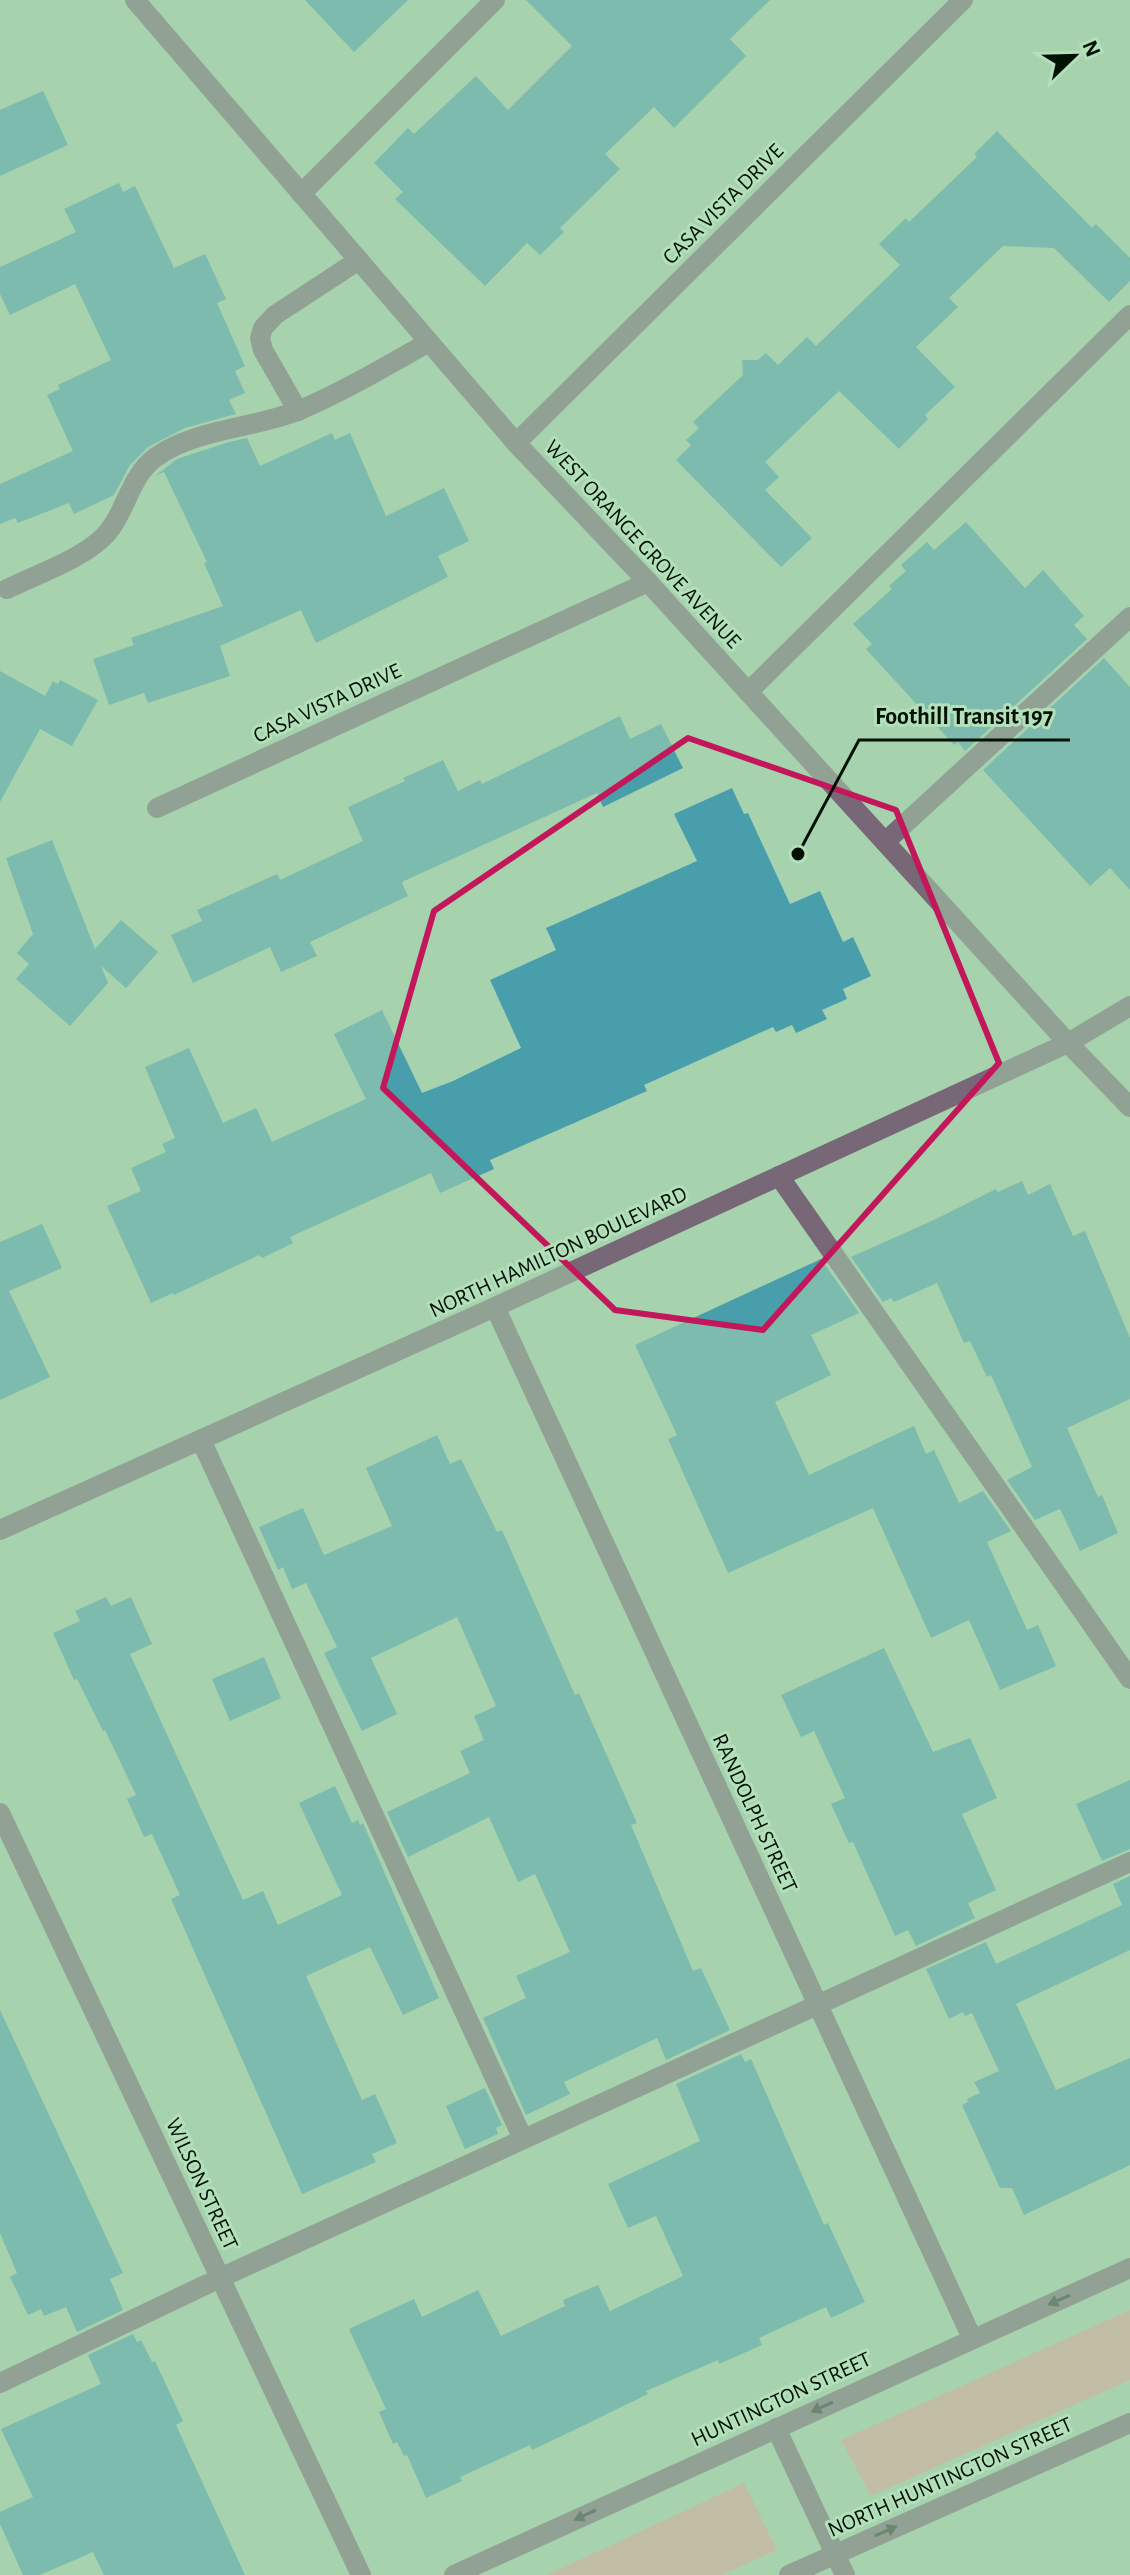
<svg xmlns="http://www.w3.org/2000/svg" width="1130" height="2575" font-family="'Alegreya Sans',sans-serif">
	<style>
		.green { fill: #e2a59a }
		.building { fill: #499eac }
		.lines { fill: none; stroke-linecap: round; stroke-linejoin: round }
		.minor { stroke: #786776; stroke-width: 20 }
		.oneway { fill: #262b27 }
		.marked { fill: none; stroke: #c2185b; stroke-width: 6; stroke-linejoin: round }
		.labels { text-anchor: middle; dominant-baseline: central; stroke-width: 6; stroke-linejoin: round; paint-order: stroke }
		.street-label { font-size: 22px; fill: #031105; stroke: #b3e0bb }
		.leader { fill: none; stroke: #031105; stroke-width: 3 }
		.callout-dot { fill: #031105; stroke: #b3e0bb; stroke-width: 3 }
		.callout-label { font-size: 24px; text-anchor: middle; font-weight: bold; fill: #031105; stroke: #b3e0bb; stroke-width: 6; stroke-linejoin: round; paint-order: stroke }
	</style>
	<rect width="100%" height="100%" fill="#a6d3ae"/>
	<g class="green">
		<path d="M 1130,2310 L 1130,2380 L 871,2496 L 841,2440 Z"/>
		<path d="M 744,2483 L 777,2550 L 722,2575 L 547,2575 Z"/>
	</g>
	<g class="building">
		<path d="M 305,0 L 408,0 L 354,52 Z"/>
		<path d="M 526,0 L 770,0 L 730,39 L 746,56 L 674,128 L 654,107 L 605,154 L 620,169 L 560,228 L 564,232 L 540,255 L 527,243 L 485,286 L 395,199 L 403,192 L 374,163 L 408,128 L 414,134 L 476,76 L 508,110 L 572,46 Z"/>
		<path d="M 43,91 L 68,145 L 0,176 L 0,110 Z"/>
		<path d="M 997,131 L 1092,228 L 1096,224 L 1130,258 L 1130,281 L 1109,302 L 1054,248 L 1003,246 L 949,298 L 958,307 L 916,347 L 955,387 L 925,415 L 928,419 L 899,449 L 839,391 L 765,462 L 779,477 L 765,490 L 812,538 L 781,567 L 676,460 L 691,445 L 686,440 L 699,428 L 693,422 L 743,375 L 742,360 L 758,360 L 766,353 L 778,365 L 807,337 L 816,346 L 900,265 L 879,244 L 906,218 L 909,222 L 977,157 L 974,154 Z"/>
		<path d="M 119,183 L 123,192 L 135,186 L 174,268 L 205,254 L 226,299 L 217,303 L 245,366 L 235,371 L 245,393 L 229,400 L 236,414 L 185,428 L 148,447 L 130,465 L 114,495 L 74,514 L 69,503 L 18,523 L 15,518 L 0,524 L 0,484 L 73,451 L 47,395 L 60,389 L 58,385 L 111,360 L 75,284 L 10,315 L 0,294 L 0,267 L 76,232 L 64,209 Z"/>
		<path d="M 332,433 L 335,440 L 350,433 L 386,516 L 444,488 L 469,541 L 438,556 L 448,577 L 316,643 L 301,610 L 220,646 L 230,676 L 148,703 L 144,693 L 109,705 L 93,659 L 134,645 L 131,638 L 223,606 L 204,563 L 207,562 L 164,472 L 155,476 L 177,459 L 229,442 L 247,438 L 260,466 Z"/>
		<path d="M 966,522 L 1025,588 L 1043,570 L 1084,616 L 1074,625 L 1087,639 L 965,751 L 958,742 L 954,745 L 866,649 L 872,644 L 853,624 L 892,589 L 889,586 L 906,571 L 901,565 L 927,542 L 934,550 Z"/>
		<path d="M 1104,658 L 1130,687 L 1130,890 L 1110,868 L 1090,886 L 983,770 Z"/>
		<path d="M 0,671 L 45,696 L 53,681 L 58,684 L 60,680 L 98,700 L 72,746 L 40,729 L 0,802 Z"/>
		<path d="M 620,716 L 630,739 L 661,724 L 683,768 L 603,807 L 597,793 L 404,881 L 402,883 L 408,896 L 310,942 L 317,956 L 281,972 L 270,947 L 193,983 L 171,935 L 202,921 L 197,910 L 277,874 L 280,880 L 363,841 L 348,807 L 405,781 L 403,778 L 443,760 L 458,791 L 480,780 L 482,784 Z"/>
		<path d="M 732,788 L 744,814 L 748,813 L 790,904 L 820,891 L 843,942 L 853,937 L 871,976 L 843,989 L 847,999 L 822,1010 L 827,1019 L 796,1033 L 792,1025 L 776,1032 L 773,1027 L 644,1085 L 647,1091 L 490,1160 L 494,1169 L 440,1193 L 431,1173 L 290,1237 L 293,1243 L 262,1258 L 259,1255 L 174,1295 L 173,1293 L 151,1303 L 107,1206 L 141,1191 L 131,1168 L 166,1152 L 162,1144 L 175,1138 L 145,1067 L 189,1048 L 223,1123 L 256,1108 L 272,1142 L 366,1099 L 334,1034 L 382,1010 L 422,1093 L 453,1081 L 521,1048 L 490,980 L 556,950 L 546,928 L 697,861 L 674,814 Z"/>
		<path d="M 52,840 L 95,949 L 121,920 L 158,952 L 126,988 L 101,966 L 108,983 L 70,1026 L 16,979 L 29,964 L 17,953 L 33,934 L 6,858 Z"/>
		<path d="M 1022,1181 L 1028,1195 L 1050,1184 L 1073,1236 L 1085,1231 L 1130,1338 L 1130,1399 L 1067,1428 L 1098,1497 L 1102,1495 L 1118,1533 L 1080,1551 L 1060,1509 L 1035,1520 L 1007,1480 L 1032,1467 L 991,1375 L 987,1377 L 970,1341 L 964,1343 L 937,1283 L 894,1302 L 891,1298 L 883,1302 L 851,1257 L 936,1219 L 996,1189 L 998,1192 Z"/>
		<path d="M 42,1224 L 62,1268 L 9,1291 L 50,1377 L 0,1400 L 0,1242 Z"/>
		<path d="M 821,1259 L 859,1313 L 811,1335 L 831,1375 L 775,1402 L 809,1475 L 914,1426 L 926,1454 L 934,1450 L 959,1503 L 983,1491 L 1011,1531 L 987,1542 L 1027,1630 L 1038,1625 L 1056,1666 L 1000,1690 L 969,1620 L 931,1638 L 873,1508 L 728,1573 L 668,1439 L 677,1435 L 635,1345 Z"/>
		<path d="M 437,1435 L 450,1464 L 461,1459 L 497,1532 L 502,1530 L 575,1695 L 579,1693 L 637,1823 L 631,1825 L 693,1971 L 701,1968 L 730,2030 L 666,2060 L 657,2038 L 564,2082 L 570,2094 L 526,2115 L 483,2018 L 526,1998 L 516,1976 L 570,1952 L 535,1874 L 518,1882 L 489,1817 L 408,1857 L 387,1812 L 470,1773 L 460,1751 L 484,1740 L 474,1716 L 496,1706 L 457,1617 L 371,1658 L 397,1714 L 362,1731 L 324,1653 L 337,1647 L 306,1583 L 292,1589 L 283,1567 L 278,1570 L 259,1527 L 303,1508 L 324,1555 L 392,1526 L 366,1468 Z"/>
		<path d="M 106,1597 L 111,1606 L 131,1597 L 152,1644 L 130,1654 L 243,1900 L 263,1891 L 278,1925 L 342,1895 L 299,1803 L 335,1786 L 352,1823 L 358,1820 L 360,1825 L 363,1823 L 439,1998 L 403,2015 L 370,1947 L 306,1976 L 362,2100 L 375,2094 L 397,2143 L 372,2154 L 376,2162 L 302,2194 L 171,1899 L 180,1895 L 152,1834 L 144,1837 L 127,1799 L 136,1795 L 105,1730 L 103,1731 L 77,1679 L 74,1680 L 53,1633 L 80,1621 L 75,1611 Z"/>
		<path d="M 884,1648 L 933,1752 L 970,1738 L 997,1798 L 962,1814 L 996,1890 L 968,1903 L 975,1918 L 916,1946 L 908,1930 L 895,1936 L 853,1842 L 849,1843 L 831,1804 L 845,1798 L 814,1731 L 801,1737 L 781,1695 Z"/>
		<path d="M 264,1657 L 281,1698 L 230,1721 L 212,1679 Z"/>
		<path d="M 1130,1780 L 1130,1849 L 1102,1861 L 1076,1804 Z"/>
		<path d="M 1130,1876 L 1130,1950 L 1016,2004 L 1056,2090 L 1130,2058 L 1130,2165 L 1024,2215 L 1012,2188 L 1000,2188 L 962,2105 L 968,2102 L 967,2099 L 980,2093 L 974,2082 L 999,2071 L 972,2013 L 965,2016 L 963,2012 L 949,2019 L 926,1969 L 986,1942 L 996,1964 L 1122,1905 L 1113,1884 Z"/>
		<path d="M 0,2010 L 123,2273 L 110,2279 L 123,2310 L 77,2332 L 66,2307 L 44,2316 L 41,2309 L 28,2315 L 10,2277 L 17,2273 L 0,2233 Z"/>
		<path d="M 741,2054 L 745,2062 L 751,2059 L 824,2225 L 828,2223 L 865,2302 L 831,2318 L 826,2307 L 759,2338 L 762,2345 L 719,2364 L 718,2360 L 646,2391 L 648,2394 L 570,2432 L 532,2450 L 530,2445 L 460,2477 L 462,2481 L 426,2498 L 407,2455 L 404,2456 L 397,2442 L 393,2444 L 379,2412 L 386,2409 L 349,2329 L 414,2299 L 422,2317 L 478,2290 L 501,2336 L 565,2306 L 563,2300 L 598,2285 L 610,2311 L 683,2276 L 656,2216 L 628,2228 L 608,2184 L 700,2141 L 676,2084 Z"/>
		<path d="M 485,2088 L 502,2125 L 496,2128 L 498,2134 L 465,2149 L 446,2106 Z"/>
		<path d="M 133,2334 L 137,2342 L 141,2340 L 152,2362 L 155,2361 L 183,2421 L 176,2425 L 245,2575 L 104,2575 L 93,2552 L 40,2575 L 23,2575 L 0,2524 L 0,2512 L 33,2497 L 1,2429 L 101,2384 L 88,2355 Z"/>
	</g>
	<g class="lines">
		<g class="minor">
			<path d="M 135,0 L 516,443 L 648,582 L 1068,1043 L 1130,1107"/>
			<path d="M 301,194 L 495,0"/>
			<path d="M 298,411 L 263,350 L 260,338 L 263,328 L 275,315 L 359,260"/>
			<path d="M 516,443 L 963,0"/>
			<path d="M 7,589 C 37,574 92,556 111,528 C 127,506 132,474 156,457 C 195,429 256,428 300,410 C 344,391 387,366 429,342"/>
			<path d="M 748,692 L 1130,315"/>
			<path d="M 157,808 L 648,582"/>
			<path d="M 885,842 L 1130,617"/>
			<path d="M 779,1176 L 1130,1679"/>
			<path d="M 495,1307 L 972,2338"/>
			<path d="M 201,1440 L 523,2139"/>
			<path d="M 0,1530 L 495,1307 L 1068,1043 L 1130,1006"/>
			<path d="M 0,1813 L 361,2575"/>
			<path d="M 0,2383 L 220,2278 L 1130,1862"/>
			<path d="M 776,2428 L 845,2575"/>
			<path d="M 454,2575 L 1130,2268"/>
			<path d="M 789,2575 L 1130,2423"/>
		</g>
	</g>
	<defs><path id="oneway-solid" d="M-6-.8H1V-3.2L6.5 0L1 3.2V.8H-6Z" transform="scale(2)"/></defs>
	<g class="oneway">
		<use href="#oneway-solid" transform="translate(1059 2300) rotate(156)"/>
		<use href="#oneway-solid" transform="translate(822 2407) rotate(155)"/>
		<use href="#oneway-solid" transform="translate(585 2515) rotate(155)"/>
		<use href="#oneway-solid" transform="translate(886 2531) rotate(-24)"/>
	</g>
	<path d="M0 0H1130V2575H0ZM 688,738 L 896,810 L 999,1063 L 763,1330 L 615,1310 L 383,1088 L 434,911 Z" fill="#a6d3ae" fill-opacity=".55" fill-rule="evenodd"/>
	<path class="marked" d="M 688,738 L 896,810 L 999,1063 L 763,1330 L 615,1310 L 383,1088 L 434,911 Z"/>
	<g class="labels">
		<g class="street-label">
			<text transform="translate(723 204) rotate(-45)">CASA VISTA DRIVE</text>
			<text transform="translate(643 544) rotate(47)">WEST ORANGE GROVE AVENUE</text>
			<text transform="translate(327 703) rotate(-25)">CASA VISTA DRIVE</text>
			<text transform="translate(558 1252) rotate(-25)">NORTH HAMILTON BOULEVARD</text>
			<text transform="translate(755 1813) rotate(65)">RANDOLPH STREET</text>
			<text transform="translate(202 2184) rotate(65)">WILSON STREET</text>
			<text transform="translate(781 2399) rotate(-25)">HUNTINGTON STREET</text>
			<text transform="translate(950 2477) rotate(-24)">NORTH HUNTINGTON STREET</text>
		</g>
	</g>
	<path class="leader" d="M798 854L859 740H1070"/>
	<circle class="callout-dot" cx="798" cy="854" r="8"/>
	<g class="callout-label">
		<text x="964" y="724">Foothill Transit 197</text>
	</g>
	<g transform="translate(1074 56) rotate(67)" stroke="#b3e0bb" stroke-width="6" paint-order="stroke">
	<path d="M0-6L14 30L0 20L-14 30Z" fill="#031105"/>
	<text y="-12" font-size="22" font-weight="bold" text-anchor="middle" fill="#031105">N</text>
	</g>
</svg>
